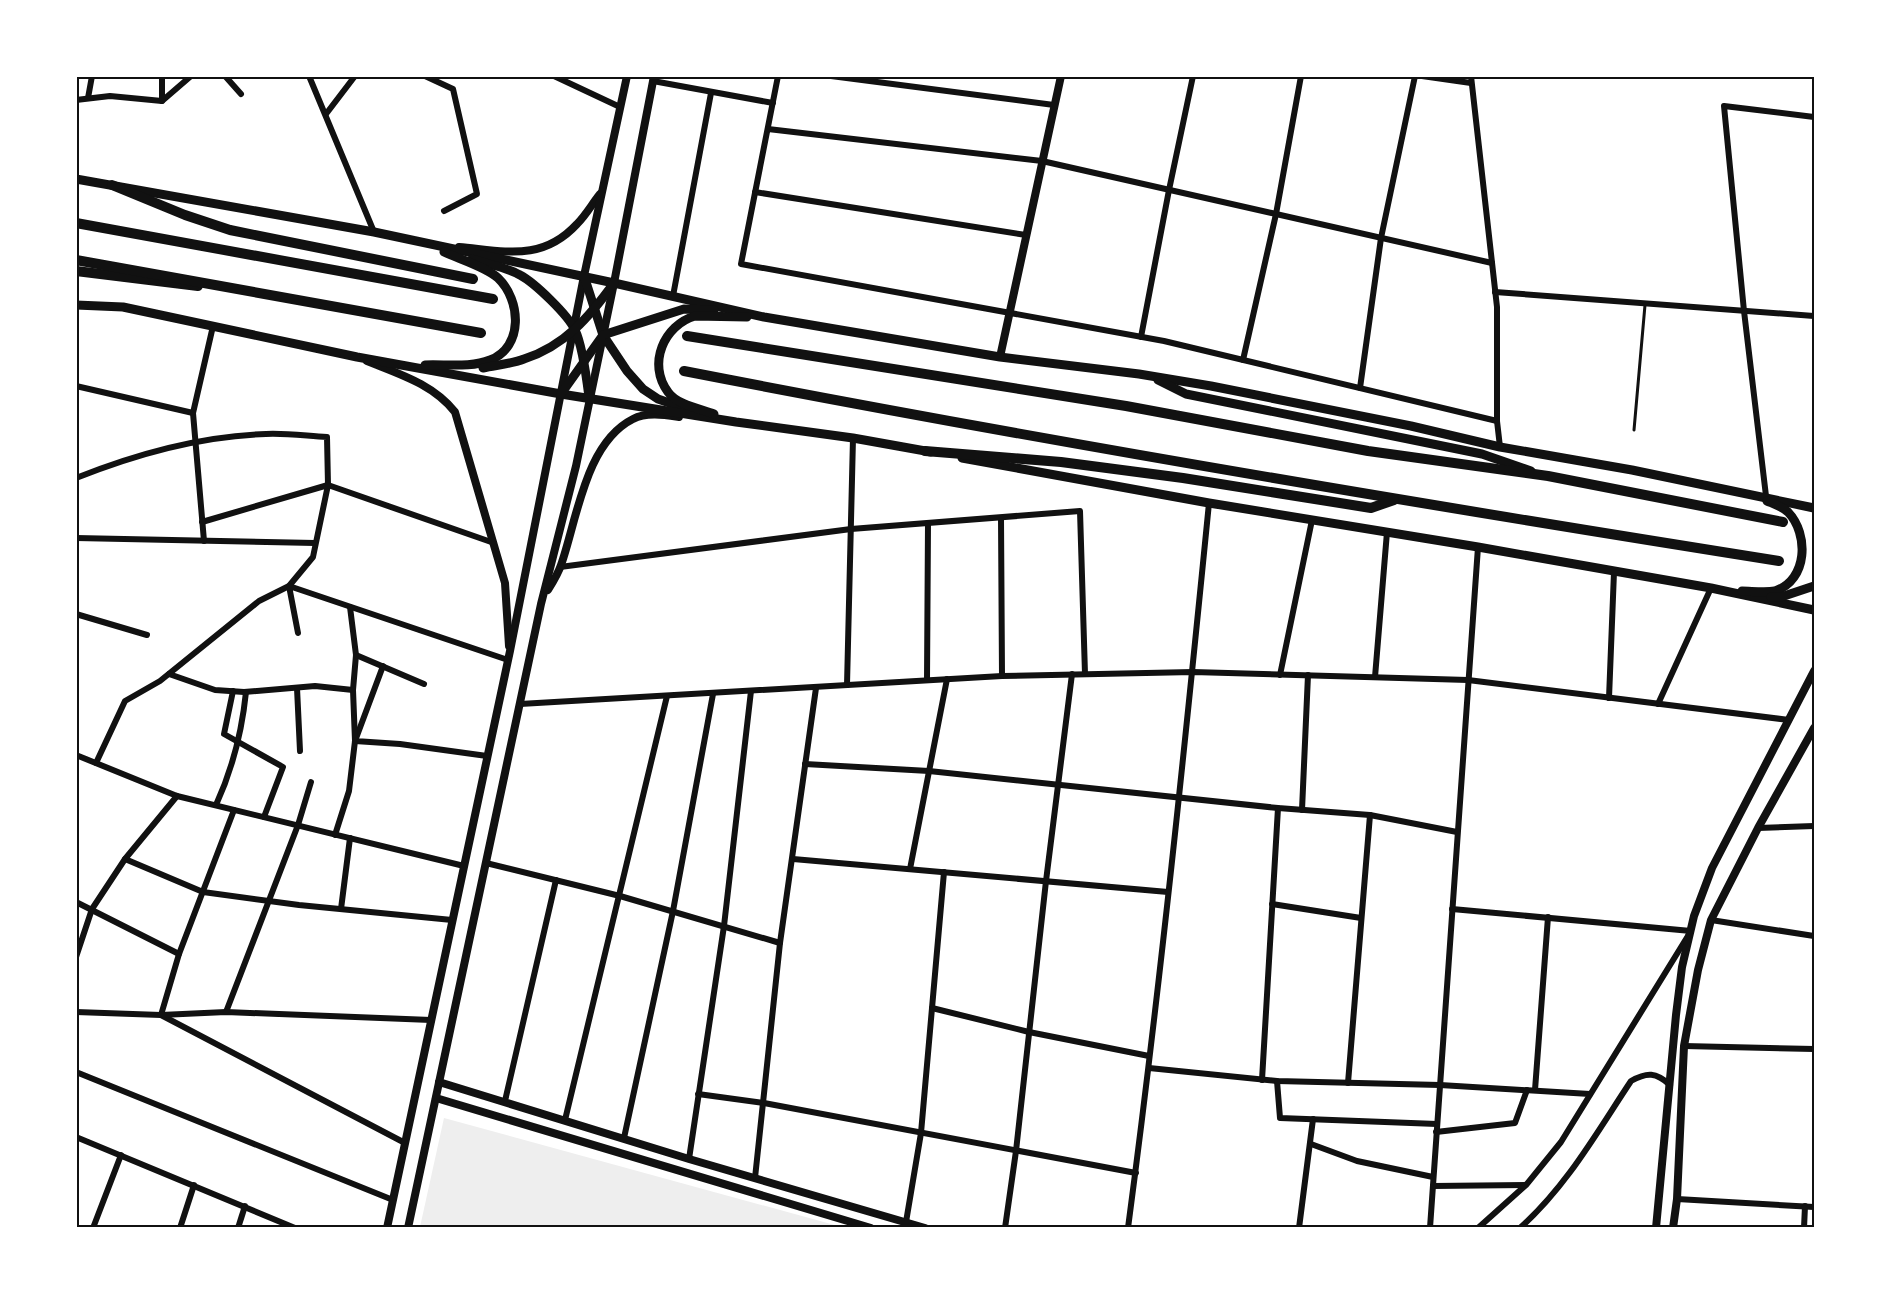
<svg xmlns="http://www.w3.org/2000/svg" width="1891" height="1304" font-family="Overpass,sans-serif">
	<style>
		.green { fill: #eee }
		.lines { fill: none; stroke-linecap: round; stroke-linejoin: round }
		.service { stroke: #111; stroke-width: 3 }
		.minor { stroke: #111; stroke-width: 6 }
		.tertiary { stroke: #111; stroke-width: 8 }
		.secondary { stroke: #111; stroke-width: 8 }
		.primary { stroke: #111; stroke-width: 9 }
		.trunk { stroke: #111; stroke-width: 10 }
		.motorway { stroke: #111; stroke-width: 10 }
		.neatline { fill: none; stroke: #111; stroke-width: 2 }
	</style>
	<rect width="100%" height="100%" fill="#fff"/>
	<path class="green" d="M 444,1118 L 842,1227 L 420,1227 Z"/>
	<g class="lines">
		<path class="service" d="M 1634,430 L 1645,305"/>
		<g class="minor">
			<path d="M 225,76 L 241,94"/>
			<path d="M 309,76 L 374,232"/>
			<path d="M 425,76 L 453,89 L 477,194 L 444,211"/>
			<path d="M 554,76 L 620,107"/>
			<path d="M 778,76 L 741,264 L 1164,341 L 1497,421"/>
			<path d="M 831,76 L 1054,105"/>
			<path d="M 1422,76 L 1471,83"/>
			<path d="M 1471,76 L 1497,307 L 1497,421 L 1500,447"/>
			<path d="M 653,81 L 773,103"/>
			<path d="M 88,98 L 92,76"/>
			<path d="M 76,100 L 110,96 L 162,101 L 191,76"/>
			<path d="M 162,101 L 162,76"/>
			<path d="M 326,114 L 355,76"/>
			<path d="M 768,129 L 1042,161 L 1492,263"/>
			<path d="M 755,192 L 1026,235"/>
			<path d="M 1495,292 L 1814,316"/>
			<path d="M 673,296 L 711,93"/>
			<path d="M 1141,337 L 1169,190 L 1193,76"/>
			<path d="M 1243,360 L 1276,214 L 1301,76"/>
			<path d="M 76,386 L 193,413"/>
			<path d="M 1360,388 L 1381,238 L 1415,76"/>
			<path d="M 76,478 C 136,454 201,436 266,434 C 286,433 307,436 327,437 L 328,485 L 313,557 L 289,586 L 259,601 L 160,681 L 125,701 L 96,763"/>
			<path d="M 1766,496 L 1744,311 L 1724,106 L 1814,117"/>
			<path d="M 1001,518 L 1002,676"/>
			<path d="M 202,522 L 328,485 L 494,543"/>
			<path d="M 76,538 L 315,543"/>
			<path d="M 204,541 L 193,413 L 213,326"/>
			<path d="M 560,567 L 851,529 L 1080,511 L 1085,674"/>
			<path d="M 76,614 L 147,635"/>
			<path d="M 298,633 L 289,586 L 508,660"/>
			<path d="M 356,655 L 424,684"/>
			<path d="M 383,666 L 355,741 L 400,744 L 487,756"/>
			<path d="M 169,674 L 215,690 L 244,692 L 315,686 L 353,690"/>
			<path d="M 1280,675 L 1312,520"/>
			<path d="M 1375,677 L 1387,532"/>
			<path d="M 927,680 L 928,524"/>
			<path d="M 847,685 L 853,438"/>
			<path d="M 297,688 L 300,751"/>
			<path d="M 233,691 L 224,734 L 283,767 L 264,817"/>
			<path d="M 1609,698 L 1614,572"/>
			<path d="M 520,704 L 1002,676 L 1193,672 L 1468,680 L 1789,720"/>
			<path d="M 1658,704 L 1711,588"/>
			<path d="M 76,755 L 177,796 L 464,866"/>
			<path d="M 805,764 L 929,771 L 1278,808 L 1370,815 L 1457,832"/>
			<path d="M 216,805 C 232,770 242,731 246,692"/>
			<path d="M 234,810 L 179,954 L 161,1015 L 405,1143"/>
			<path d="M 1302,810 L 1308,675"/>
			<path d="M 1758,828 L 1814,826"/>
			<path d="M 335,835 L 349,791 L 355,741 L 353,690 L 356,655 L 350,607"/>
			<path d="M 125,859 L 203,892 L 299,905 L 452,920"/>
			<path d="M 793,859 L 1168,892"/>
			<path d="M 486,863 L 620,896 L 780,943"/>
			<path d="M 910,869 L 947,679"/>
			<path d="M 76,902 L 179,954"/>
			<path d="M 1272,904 L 1361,918"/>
			<path d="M 341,909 L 350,838"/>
			<path d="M 1452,909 L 1691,931 L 1561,1142 L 1526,1185 L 1478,1228"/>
			<path d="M 1711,920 L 1814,936"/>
			<path d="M 76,957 L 92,909 L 125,859 L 177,796"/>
			<path d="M 932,1008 L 1029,1032 L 1149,1056"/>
			<path d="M 76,1012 L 161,1015 L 226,1012 L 431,1020"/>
			<path d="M 226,1012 L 298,825 L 311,782"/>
			<path d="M 1684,1046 L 1814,1049"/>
			<path d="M 1149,1068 L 1277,1081 L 1440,1085 L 1590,1094"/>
			<path d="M 76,1072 L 393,1200"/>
			<path d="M 1262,1080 L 1278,808"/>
			<path d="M 1277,1081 L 1280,1118 L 1437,1124"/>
			<path d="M 1348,1083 L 1370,815"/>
			<path d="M 1535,1090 L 1548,917"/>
			<path d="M 698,1094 L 764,1103 L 1136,1173"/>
			<path d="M 505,1101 L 556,880"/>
			<path d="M 565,1120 L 667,696"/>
			<path d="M 1436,1132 L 1515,1123 L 1527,1090"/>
			<path d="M 76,1137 L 295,1228"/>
			<path d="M 624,1138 L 673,911 L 713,694"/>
			<path d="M 1311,1144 L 1357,1161 L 1433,1177"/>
			<path d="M 689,1159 L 724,926 L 751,691"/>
			<path d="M 755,1178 L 780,943 L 816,688"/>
			<path d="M 1433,1186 L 1525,1185"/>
			<path d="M 1677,1199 L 1814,1207"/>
			<path d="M 906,1222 L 921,1133 L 944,872"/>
			<path d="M 93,1228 L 121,1155"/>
			<path d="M 180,1228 L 194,1185"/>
			<path d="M 238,1228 L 245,1206"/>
			<path d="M 1005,1228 L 1016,1151 L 1046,881 L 1072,674"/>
			<path d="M 1128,1228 C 1160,987 1185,745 1209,503"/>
			<path d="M 1299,1228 L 1313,1119"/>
			<path d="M 1430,1228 L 1478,547"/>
			<path d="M 1520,1228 C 1567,1186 1597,1132 1631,1081 C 1647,1072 1656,1072 1670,1085"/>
			<path d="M 1804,1228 L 1805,1206"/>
		</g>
		<g class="tertiary">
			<path d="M 1000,357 L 1061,76"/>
			<path d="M 367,361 C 399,374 433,384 455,412 L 505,583 L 509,646"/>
			<path d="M 439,1082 L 689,1159 L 925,1228"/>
			<path d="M 436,1098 L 871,1228"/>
		</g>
		<g class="secondary">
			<path d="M 459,247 C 505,251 542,262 577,224 C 586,215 592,204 600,194"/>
			<path d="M 548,590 C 553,582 558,574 561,565 C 577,520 585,443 633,419 C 646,412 665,415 679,417"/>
			<path d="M 387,1228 L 510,651 L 584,276 L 627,76"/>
			<path d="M 408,1228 L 541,604 L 576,466 L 614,283 L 654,76"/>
			<path d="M 1656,1228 L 1676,1015 L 1682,967 L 1694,916 L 1712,868 L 1814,671"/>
			<path d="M 1673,1228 L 1677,1199 L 1684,1046 L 1698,970 L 1711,920 L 1758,828 L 1814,728"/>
		</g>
		<g class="primary">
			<path d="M 76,179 L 374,232 L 614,283 L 764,317 L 1000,357 L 1139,374 L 1211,386 L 1411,426 L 1500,447 L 1632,470 L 1814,508"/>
			<path d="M 472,259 C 487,264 506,267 520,275 C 535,283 568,315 575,330 C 582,344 587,381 589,397"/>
			<path d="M 584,276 L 603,335 L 627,371 L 643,389 L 658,399 L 684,408"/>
			<path d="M 76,305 L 123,307 L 357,357 L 561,394 L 736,422 L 853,438 L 931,452"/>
			<path d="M 425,365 C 445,364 471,368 490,360 C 524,347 521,300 498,278 C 486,267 459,259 444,252"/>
			<path d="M 483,368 C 497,365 511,364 524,359 C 565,346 590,316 614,283"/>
			<path d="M 1158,380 L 1186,394 L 1482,454 L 1531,471"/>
			<path d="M 561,394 L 603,335 L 684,309 L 714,310"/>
			<path d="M 714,414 C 701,409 677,405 668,392 C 647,364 664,325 695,316 L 747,317"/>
			<path d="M 962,458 L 1209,503 L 1478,547 L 1711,588 L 1814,610"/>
			<path d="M 1742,591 C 1751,591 1765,593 1775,591 C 1808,580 1809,534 1788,512 C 1783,507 1774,504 1767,501"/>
			<path d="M 1771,597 L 1781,597 L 1814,586"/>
		</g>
		<g class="trunk">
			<path d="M 112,185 L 185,215 L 230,230 L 473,279"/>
			<path d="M 76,271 L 198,286"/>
		</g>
		<g class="motorway">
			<path d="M 76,223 L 493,299"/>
			<path d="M 76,260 L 481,333"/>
			<path d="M 687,336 L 1126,406 L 1368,451 L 1548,476 L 1783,522"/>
			<path d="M 684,371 C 1048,442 1413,503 1779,561"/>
			<path d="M 925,451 L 1061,462 L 1183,478 L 1371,508 L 1394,500"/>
		</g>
	</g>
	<rect width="1891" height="1304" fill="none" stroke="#ffffff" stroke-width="156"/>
	<rect x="78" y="78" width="1735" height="1148" class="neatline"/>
</svg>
